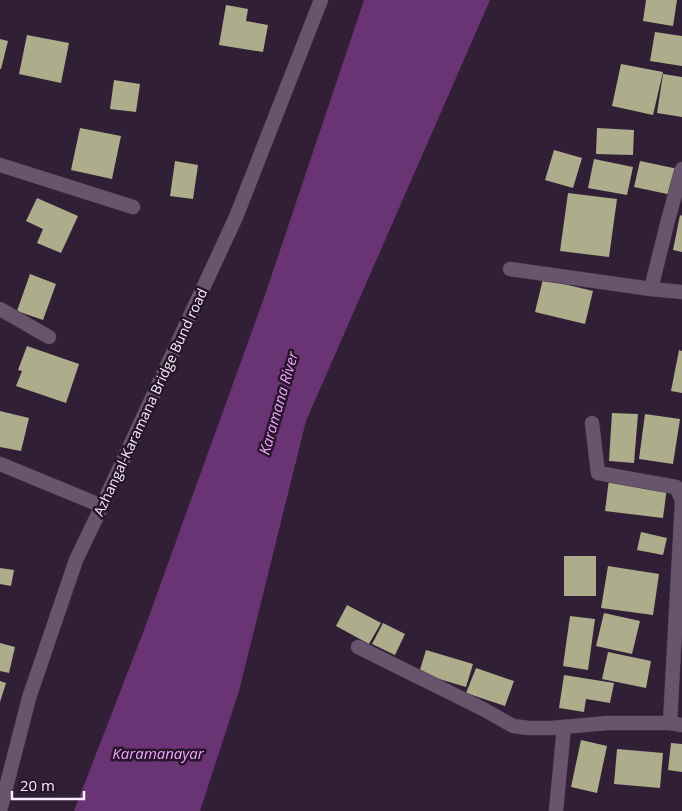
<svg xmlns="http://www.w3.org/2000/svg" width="682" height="811" font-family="'Open Sans',sans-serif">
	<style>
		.water { fill: #6a3474 }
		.building { fill: #aead8b }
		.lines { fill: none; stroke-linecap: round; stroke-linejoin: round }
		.minor-casing { stroke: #4a3a4d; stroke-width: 15 }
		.minor { stroke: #69546d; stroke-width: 14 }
		.labels { text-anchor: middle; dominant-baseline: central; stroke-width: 5; stroke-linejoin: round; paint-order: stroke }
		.street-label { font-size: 14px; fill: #faedfc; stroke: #27152a }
		.water-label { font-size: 15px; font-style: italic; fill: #f1a4ff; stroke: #27152a }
	</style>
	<rect width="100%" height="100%" fill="#311f35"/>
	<path class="water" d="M 364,0 L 490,0 L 306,421 L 239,691 L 200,811 L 74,811 L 144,630 L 265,295 Z"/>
	<g class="building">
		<path d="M 646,0 L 677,0 L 673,26 L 643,21 Z"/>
		<path d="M 226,5 L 248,9 L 246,21 L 268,25 L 263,52 L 219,45 Z"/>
		<path d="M 655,32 L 682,36 L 682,66 L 650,61 Z"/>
		<path d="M 27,35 L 69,43 L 61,83 L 19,74 Z"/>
		<path d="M 0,39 L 8,41 L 1,69 L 0,69 Z"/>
		<path d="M 621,64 L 663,72 L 653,115 L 612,106 Z"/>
		<path d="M 663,74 L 682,77 L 682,117 L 657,113 Z"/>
		<path d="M 114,80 L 140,84 L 136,112 L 110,109 Z"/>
		<path d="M 80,128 L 121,136 L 112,179 L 71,170 Z"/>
		<path d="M 597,128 L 634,130 L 633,155 L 596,154 Z"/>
		<path d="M 554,150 L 582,158 L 573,188 L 545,180 Z"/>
		<path d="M 594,159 L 633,167 L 627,195 L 588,188 Z"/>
		<path d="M 175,161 L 198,165 L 193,199 L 170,196 Z"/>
		<path d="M 640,161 L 678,169 L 672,195 L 634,187 Z"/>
		<path d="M 568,193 L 617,199 L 609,257 L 560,251 Z"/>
		<path d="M 37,198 L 78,216 L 61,253 L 37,243 L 43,229 L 26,221 Z"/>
		<path d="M 680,215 L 682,216 L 682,252 L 673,250 Z"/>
		<path d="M 30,274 L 56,284 L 43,320 L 17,311 Z"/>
		<path d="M 543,279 L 593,291 L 585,324 L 535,312 Z"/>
		<path d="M 27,346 L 79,364 L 66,403 L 16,386 L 22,371 L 18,370 Z"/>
		<path d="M 679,350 L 682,351 L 682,393 L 671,391 Z"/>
		<path d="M 0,411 L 29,418 L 21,451 L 0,447 Z"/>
		<path d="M 612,413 L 638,414 L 634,463 L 609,461 Z"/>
		<path d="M 645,414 L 680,419 L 673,464 L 639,459 Z"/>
		<path d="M 609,479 L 667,487 L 663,518 L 605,511 Z"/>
		<path d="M 641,532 L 667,538 L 663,555 L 637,550 Z"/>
		<rect x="564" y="556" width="32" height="40"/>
		<path d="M 608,566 L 659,574 L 653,615 L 601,608 Z"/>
		<path d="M 0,568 L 14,570 L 11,586 L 0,584 Z"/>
		<path d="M 347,605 L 381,623 L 369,644 L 336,626 Z"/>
		<path d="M 604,613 L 640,621 L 632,654 L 596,646 Z"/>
		<path d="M 570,616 L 595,619 L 588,670 L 563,666 Z"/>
		<path d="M 383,623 L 405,634 L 395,655 L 372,644 Z"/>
		<path d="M 0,643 L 15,647 L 9,673 L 0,671 Z"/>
		<path d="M 426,650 L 473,664 L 466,687 L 419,673 Z"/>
		<path d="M 608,652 L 651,661 L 646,688 L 602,679 Z"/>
		<path d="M 476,668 L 514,681 L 505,706 L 466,693 Z"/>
		<path d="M 564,675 L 614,683 L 610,703 L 586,699 L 584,712 L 559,708 Z"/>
		<path d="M 0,681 L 6,683 L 0,702 Z"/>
		<path d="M 581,740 L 607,746 L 597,793 L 571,787 Z"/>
		<path d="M 671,743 L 682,744 L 682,772 L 668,770 Z"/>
		<path d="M 617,749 L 663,753 L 660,788 L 614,784 Z"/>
	</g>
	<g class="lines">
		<defs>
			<g id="minor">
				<path d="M 0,165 L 133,207"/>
				<path d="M 682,169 L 667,224 L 651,289 L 682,292"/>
				<path d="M 510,269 L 651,289"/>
				<path d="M 0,309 L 49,337"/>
				<path d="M 592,423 L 598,473 L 676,487 L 682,500"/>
				<path d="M 0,464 L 102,506"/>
				<path d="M 358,647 L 483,709 L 513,726 L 529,728 L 551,728 L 608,723 L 670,723 L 682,725"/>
				<path d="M 670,723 L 682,501"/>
				<path d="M 0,811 L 29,698 L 76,560 L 102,506 L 236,217 L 321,0"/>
				<path d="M 556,811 L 564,727"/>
			</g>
		</defs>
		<use href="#minor" class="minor-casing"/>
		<use href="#minor" class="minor"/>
	</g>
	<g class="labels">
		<g class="street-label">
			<text transform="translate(150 402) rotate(-65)">Azhangal-Karamana Bridge Bund road</text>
		</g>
		<g class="water-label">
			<text transform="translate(278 403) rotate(-74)">Karamana River</text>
			<text x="158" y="753">Karamanayar</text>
		</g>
	</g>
	<path d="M12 791v8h72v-8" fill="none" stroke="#faedfc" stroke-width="2.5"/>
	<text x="20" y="791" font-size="15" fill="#faedfc" stroke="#27152a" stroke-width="4" paint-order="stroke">20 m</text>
</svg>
